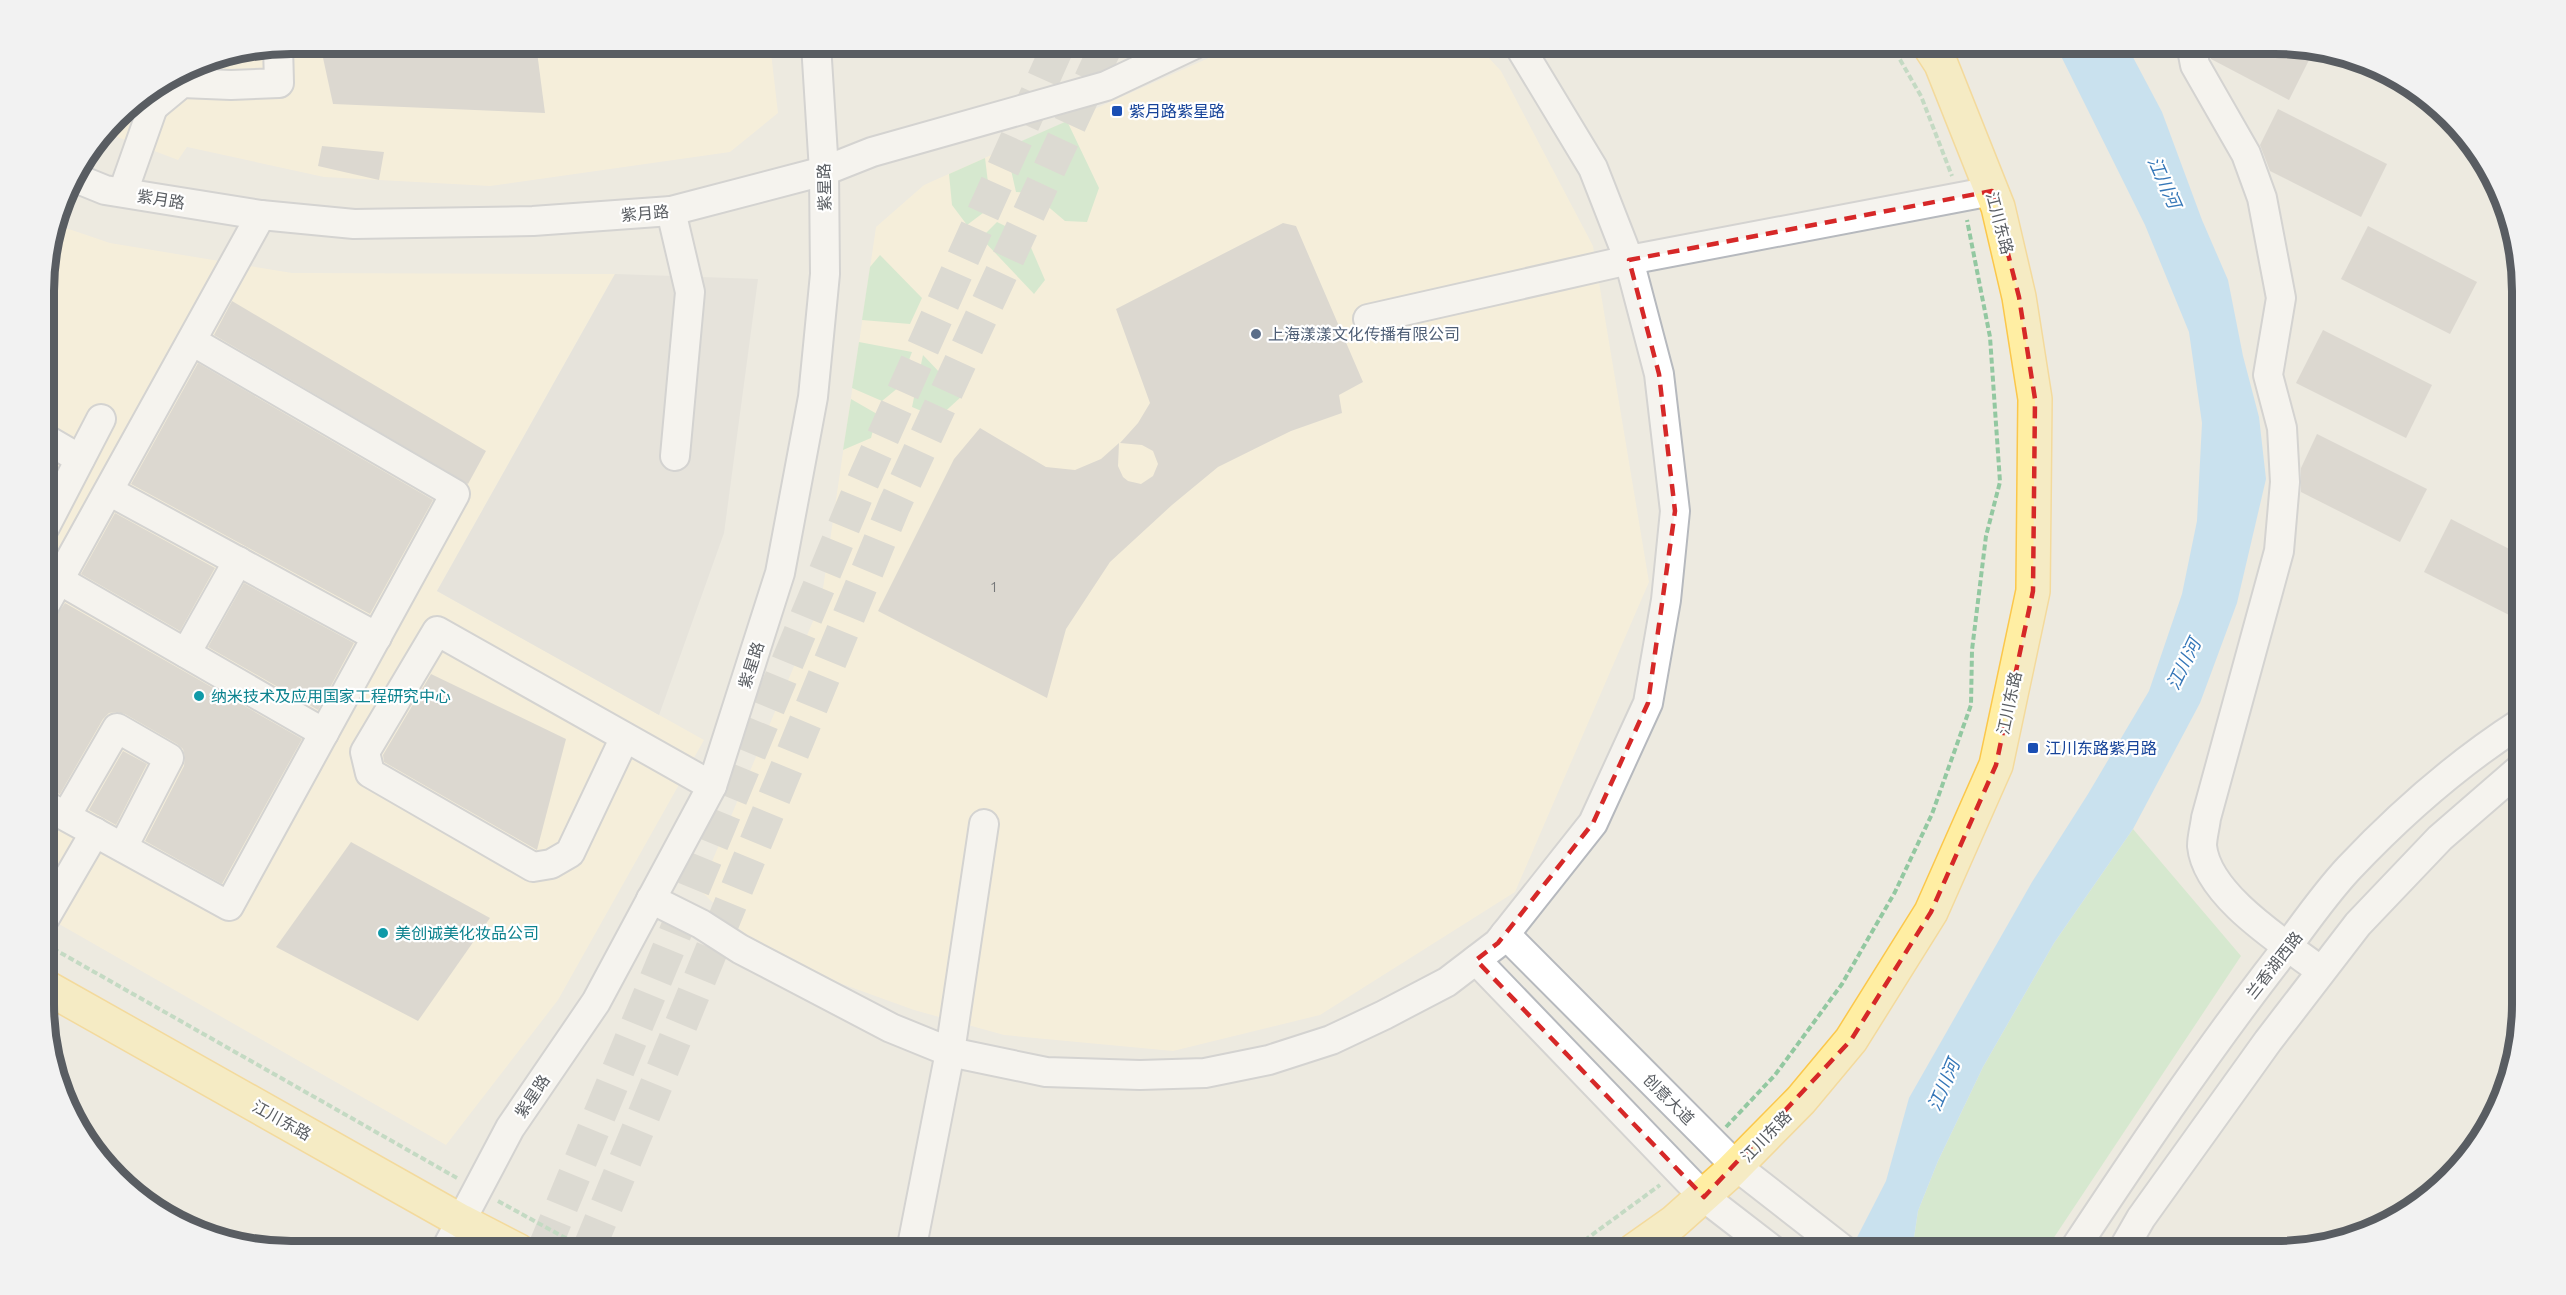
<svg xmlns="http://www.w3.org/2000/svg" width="2566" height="1295" font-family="Ubuntu,'Noto Sans SC',sans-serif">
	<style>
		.commercial { fill: #fff4d3 }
		.industrial { fill: #dddcd5 }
		.green { fill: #bbe7ba }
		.water { fill: #9ed7ff }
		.building { fill: #c8c4bd }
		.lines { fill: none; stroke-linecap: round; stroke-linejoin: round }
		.highway-tunnel { stroke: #c8c7c0; stroke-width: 33; stroke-dasharray: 33 16; stroke-linecap: butt }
		.minor-casing { stroke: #b6b9be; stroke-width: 32 }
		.major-casing { stroke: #fbc74b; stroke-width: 36 }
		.path { stroke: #93c8a1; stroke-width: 4; stroke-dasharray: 6 3; stroke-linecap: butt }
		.minor { stroke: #fff; stroke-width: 28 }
		.major { stroke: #ffeea3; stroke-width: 33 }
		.marked { fill: none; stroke: #d62828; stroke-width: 4.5; stroke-dasharray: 12 8; stroke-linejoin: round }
		.transit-dot { fill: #1a4fb4; stroke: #fff; stroke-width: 2 }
		.service-dot { fill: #5c6f8a; stroke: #fff; stroke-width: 2 }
		.culture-dot { fill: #0f9aa8; stroke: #fff; stroke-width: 2 }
		.labels { text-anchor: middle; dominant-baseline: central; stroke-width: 4.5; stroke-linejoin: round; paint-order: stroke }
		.number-label { font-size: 14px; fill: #757779 }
		.transit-label { font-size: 16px; fill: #164399; stroke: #fff; text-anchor: start }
		.street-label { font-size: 16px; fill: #595d62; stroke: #fff }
		.service-label { font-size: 16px; fill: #4e5e75; stroke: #fff; text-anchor: start }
		.culture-label { font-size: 16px; fill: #0d838f; stroke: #fff; text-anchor: start }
		.water-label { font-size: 18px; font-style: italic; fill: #3577b8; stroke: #fff }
		.rim { fill: none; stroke: #595d62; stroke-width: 8 }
	</style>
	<rect width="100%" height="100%" fill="#edeae0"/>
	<g class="commercial">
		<path d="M 291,44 L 770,44 L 778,113 L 730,152 L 490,186 L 324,177 L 187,147 L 178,160 L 107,133 L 128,105 L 197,62 Z"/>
		<path d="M 1240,44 L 1476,44 L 1501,71 L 1593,246 L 1649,582 L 1515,892 L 1320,1015 L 1173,1051 L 1004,1035 L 914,1010 L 842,984 L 751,940 L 700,890 L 821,602 L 876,227 L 924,185 Z"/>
		<path d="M 57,225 L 110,243 L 292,273 L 615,274 L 437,591 L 704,740 L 558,1000 L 446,1145 L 45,916 L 44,275 Z"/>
	</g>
	<path class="industrial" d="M 615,274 L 758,279 L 724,533 L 659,715 L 437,591 Z"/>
	<g class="green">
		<path d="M 1067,121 L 1099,188 L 1087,222 L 1065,221 L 1032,193 L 1016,192 L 1006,148 Z"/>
		<path d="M 985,158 L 991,207 L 967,225 L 952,205 L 949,174 Z"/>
		<path d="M 997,222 L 1026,236 L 1045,280 L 1034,294 L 981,238 Z"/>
		<path d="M 880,255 L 922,298 L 910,324 L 862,320 L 870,267 Z"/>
		<path d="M 859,342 L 912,352 L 899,387 L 882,401 L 852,388 Z"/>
		<path d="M 923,355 L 962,396 L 938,418 L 912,407 Z"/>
		<path d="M 851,399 L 877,414 L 871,438 L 843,450 Z"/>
		<path d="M 2133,829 L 2241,956 L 2045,1251 L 1912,1251 L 1918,1211 L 1938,1161 L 1983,1067 L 2054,943 Z"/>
	</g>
	<path class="water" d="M 2055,44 L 2126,44 L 2162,112 L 2202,220 L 2228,280 L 2243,356 L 2259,417 L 2266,479 L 2237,603 L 2200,703 L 2133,829 L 2054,943 L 1983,1067 L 1938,1161 L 1918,1211 L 1912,1251 L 1850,1251 L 1886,1181 L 1909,1098 L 2032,882 L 2088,794 L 2149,691 L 2182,594 L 2197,521 L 2202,423 L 2189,332 L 2145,225 Z"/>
	<g class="building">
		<path d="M 320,44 L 536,44 L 545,113 L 333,104 Z"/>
		<path d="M 2208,44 L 2275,44 L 2313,52 L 2289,100 L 2211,59 Z"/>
		<path d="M 2278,109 L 2387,164 L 2361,217 L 2270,171 L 2260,145 Z"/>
		<path d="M 322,146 L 384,152 L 379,180 L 318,166 Z"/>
		<path d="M 1283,223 L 1296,226 L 1363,382 L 1339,395 L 1342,413 L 1291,431 L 1218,467 L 1172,505 L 1110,562 L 1066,629 L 1047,698 L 878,611 L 954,459 L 980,428 L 1046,467 L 1075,470 L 1101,459 L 1119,443 L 1118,466 L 1123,477 L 1128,481 L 1141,484 L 1153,476 L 1158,464 L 1153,451 L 1142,445 L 1120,443 L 1138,423 L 1150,403 L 1116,309 Z"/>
		<path d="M 2368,226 L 2477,282 L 2450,334 L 2341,279 Z"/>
		<path d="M 232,301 L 486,451 L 468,484 L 214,335 Z"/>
		<path d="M 2323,330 L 2432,385 L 2406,438 L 2296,383 Z"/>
		<path d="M 198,363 L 433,500 L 370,614 L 131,484 Z"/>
		<path d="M 2317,434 L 2427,489 L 2400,542 L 2301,492 L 2301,468 Z"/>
		<path d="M 44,457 L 58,465 L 45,492 Z"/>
		<path d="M 115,513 L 215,568 L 180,631 L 81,574 Z"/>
		<path d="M 2451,519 L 2521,555 L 2521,621 L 2424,572 Z"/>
		<path d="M 244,583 L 354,643 L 318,710 L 208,647 Z"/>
		<path d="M 65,603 L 302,739 L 222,884 L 145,841 L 184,766 L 185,757 L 183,749 L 177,744 L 125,714 L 116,712 L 109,713 L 103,719 L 60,794 L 45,789 L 45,621 L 54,619 Z"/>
		<path d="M 431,674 L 566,739 L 537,850 L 384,762 L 383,755 Z"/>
		<path d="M 123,751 L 147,764 L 116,825 L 89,810 Z"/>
		<path d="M 351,842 L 490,918 L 418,1021 L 276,947 Z"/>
	</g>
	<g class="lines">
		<g class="highway-tunnel">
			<path d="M 543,1251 L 857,495 L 1059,44"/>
			<path d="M 588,1251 L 894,506 L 1107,44"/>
		</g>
		<defs>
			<g id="minor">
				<path d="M 2191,44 L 2195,65 L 2246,154 L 2262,198 L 2281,298 L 2268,375 L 2282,428 L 2285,482 L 2279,551 L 2206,818 C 2205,827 2202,837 2202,846 C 2207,896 2284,943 2321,971"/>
				<path d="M 134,101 L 153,107 L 182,83 L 231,85 L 279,83 L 278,46"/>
				<path d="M 73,177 L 105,190 L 261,215 L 354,224 L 533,221 L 671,211 L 824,171 L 872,152 L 1106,86 L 1195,44"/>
				<path d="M 123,192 L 153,107"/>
				<path d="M 671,211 L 690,292 L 675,456"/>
				<path d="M 1368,319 L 1629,260 L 1992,191"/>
				<path d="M 44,438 L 80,459"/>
				<path d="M 109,491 L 377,637"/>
				<path d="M 45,527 L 101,419"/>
				<path d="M 59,580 L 324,733"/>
				<path d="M 45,605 L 261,215"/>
				<path d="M 186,653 L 238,561"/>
				<path d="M 625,737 L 570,853 L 551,864 L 533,867 L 370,773 L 365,752 L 437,631 L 712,786"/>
				<path d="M 45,805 L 229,906 L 455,494 L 192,341"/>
				<path d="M 66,816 L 117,728 L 169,758 L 123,847"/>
				<path d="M 651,899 L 701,924 L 740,949 L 891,1028 L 950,1052 L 1046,1072 L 1140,1075 L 1205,1073 L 1269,1060 L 1331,1040 L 1384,1015 L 1447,982 L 1498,943 L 1593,823 L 1648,703 L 1666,600 L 1675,511 L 1659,374 L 1629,260 L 1593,168 L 1518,44"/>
				<path d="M 45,918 L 95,832"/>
				<path d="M 1505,934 L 1736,1166 L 1845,1251"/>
				<path d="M 1476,960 L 1704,1197 L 1774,1251"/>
				<path d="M 445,1251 L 510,1128 L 596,1002 L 712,786 L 780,573 L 813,397 L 825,274 L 824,171 L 816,44"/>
				<path d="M 911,1251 L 950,1052 L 984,824"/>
				<path d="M 2073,1251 C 2136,1156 2199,1062 2268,972 C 2295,938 2319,900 2349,868 C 2401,813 2458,763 2522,722"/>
				<path d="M 2122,1251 L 2141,1218 L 2268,1041 L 2358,924 L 2440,838 L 2522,767"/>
			</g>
			<g id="major">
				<path d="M 46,987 L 461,1221 L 519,1251"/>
				<path d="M 1633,1251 L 1674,1222 L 1730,1172 L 1801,1100 L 1851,1040 L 1931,912 L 1996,765 L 2033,591 L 2035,399 L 2019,297 L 1998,207 L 1941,64 L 1928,44"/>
			</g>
		</defs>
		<use href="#minor" class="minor-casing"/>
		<use href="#major" class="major-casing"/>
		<g class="path">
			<path d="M 1891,44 L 1921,96 L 1952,176"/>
			<path d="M 45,944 L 457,1178"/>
			<path d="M 1726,1127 L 1775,1075 L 1842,984 L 1895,892 L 1932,814 L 1971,705 L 1972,650 L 1986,536 L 2000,482 L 1990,337 L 1967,220"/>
			<path d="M 498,1201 L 589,1251"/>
			<path d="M 1570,1251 L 1660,1185"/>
		</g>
		<use href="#minor" class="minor"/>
		<use href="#major" class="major"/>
	</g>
	<path d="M0 0H2566V1295H0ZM 1992,191 L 2019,297 L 2035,399 L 2033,591 L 1996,765 L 1931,912 L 1851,1040 L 1704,1197 L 1476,960 L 1498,943 L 1593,823 L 1648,703 L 1675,511 L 1659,374 L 1629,260 Z" fill="#edeae0" fill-opacity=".55" fill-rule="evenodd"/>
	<path class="marked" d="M 1992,191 L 2019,297 L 2035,399 L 2033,591 L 1996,765 L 1931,912 L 1851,1040 L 1704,1197 L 1476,960 L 1498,943 L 1593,823 L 1648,703 L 1675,511 L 1659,374 L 1629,260 Z"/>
	<g class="transit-dot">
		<rect x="1111" y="105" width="12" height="12" rx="3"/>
		<rect x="2027" y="742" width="12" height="12" rx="3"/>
	</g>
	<circle class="service-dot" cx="1256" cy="334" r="6"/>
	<g class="culture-dot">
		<circle cx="199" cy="696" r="6"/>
		<circle cx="383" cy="933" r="6"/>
	</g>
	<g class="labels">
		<g class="number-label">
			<text x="994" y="587">1</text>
		</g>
		<g class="transit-label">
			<text x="1129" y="111">紫月路紫星路</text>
			<text x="2045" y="748">江川东路紫月路</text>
		</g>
		<g class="street-label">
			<text transform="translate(824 187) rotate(-91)">紫星路</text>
			<text transform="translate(161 199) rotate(9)">紫月路</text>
			<text transform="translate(645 213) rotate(-5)">紫月路</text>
			<text transform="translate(2000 223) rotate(75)">江川东路</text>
			<text transform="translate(751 665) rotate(-72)">紫星路</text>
			<text transform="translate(2009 703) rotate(-78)">江川东路</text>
			<text transform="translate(2274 965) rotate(-52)">兰香湖西路</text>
			<text transform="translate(532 1096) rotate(-56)">紫星路</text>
			<text transform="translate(1669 1099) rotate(45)">创意大道</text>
			<text transform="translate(282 1120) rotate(29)">江川东路</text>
			<text transform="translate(1766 1136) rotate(-46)">江川东路</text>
		</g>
		<g class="service-label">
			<text x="1268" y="334">上海漾漾文化传播有限公司</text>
		</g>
		<g class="culture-label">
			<text x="211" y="696">纳米技术及应用国家工程研究中心</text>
			<text x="395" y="933">美创诚美化妆品公司</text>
		</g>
		<g class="water-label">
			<text transform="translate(2165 182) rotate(66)">江川河</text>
			<text transform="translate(2183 664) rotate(-64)">江川河</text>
			<text transform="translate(1943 1085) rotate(-67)">江川河</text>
		</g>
	</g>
	<path d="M0 0H2566V1295H0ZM291 54H2275A237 237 0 0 1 2512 291V1004A237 237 0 0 1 2275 1241H291A237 237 0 0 1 54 1004V291A237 237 0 0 1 291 54Z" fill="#f2f2f2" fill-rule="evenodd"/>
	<path class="rim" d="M291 54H2275A237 237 0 0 1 2512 291V1004A237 237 0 0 1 2275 1241H291A237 237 0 0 1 54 1004V291A237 237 0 0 1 291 54Z"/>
</svg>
